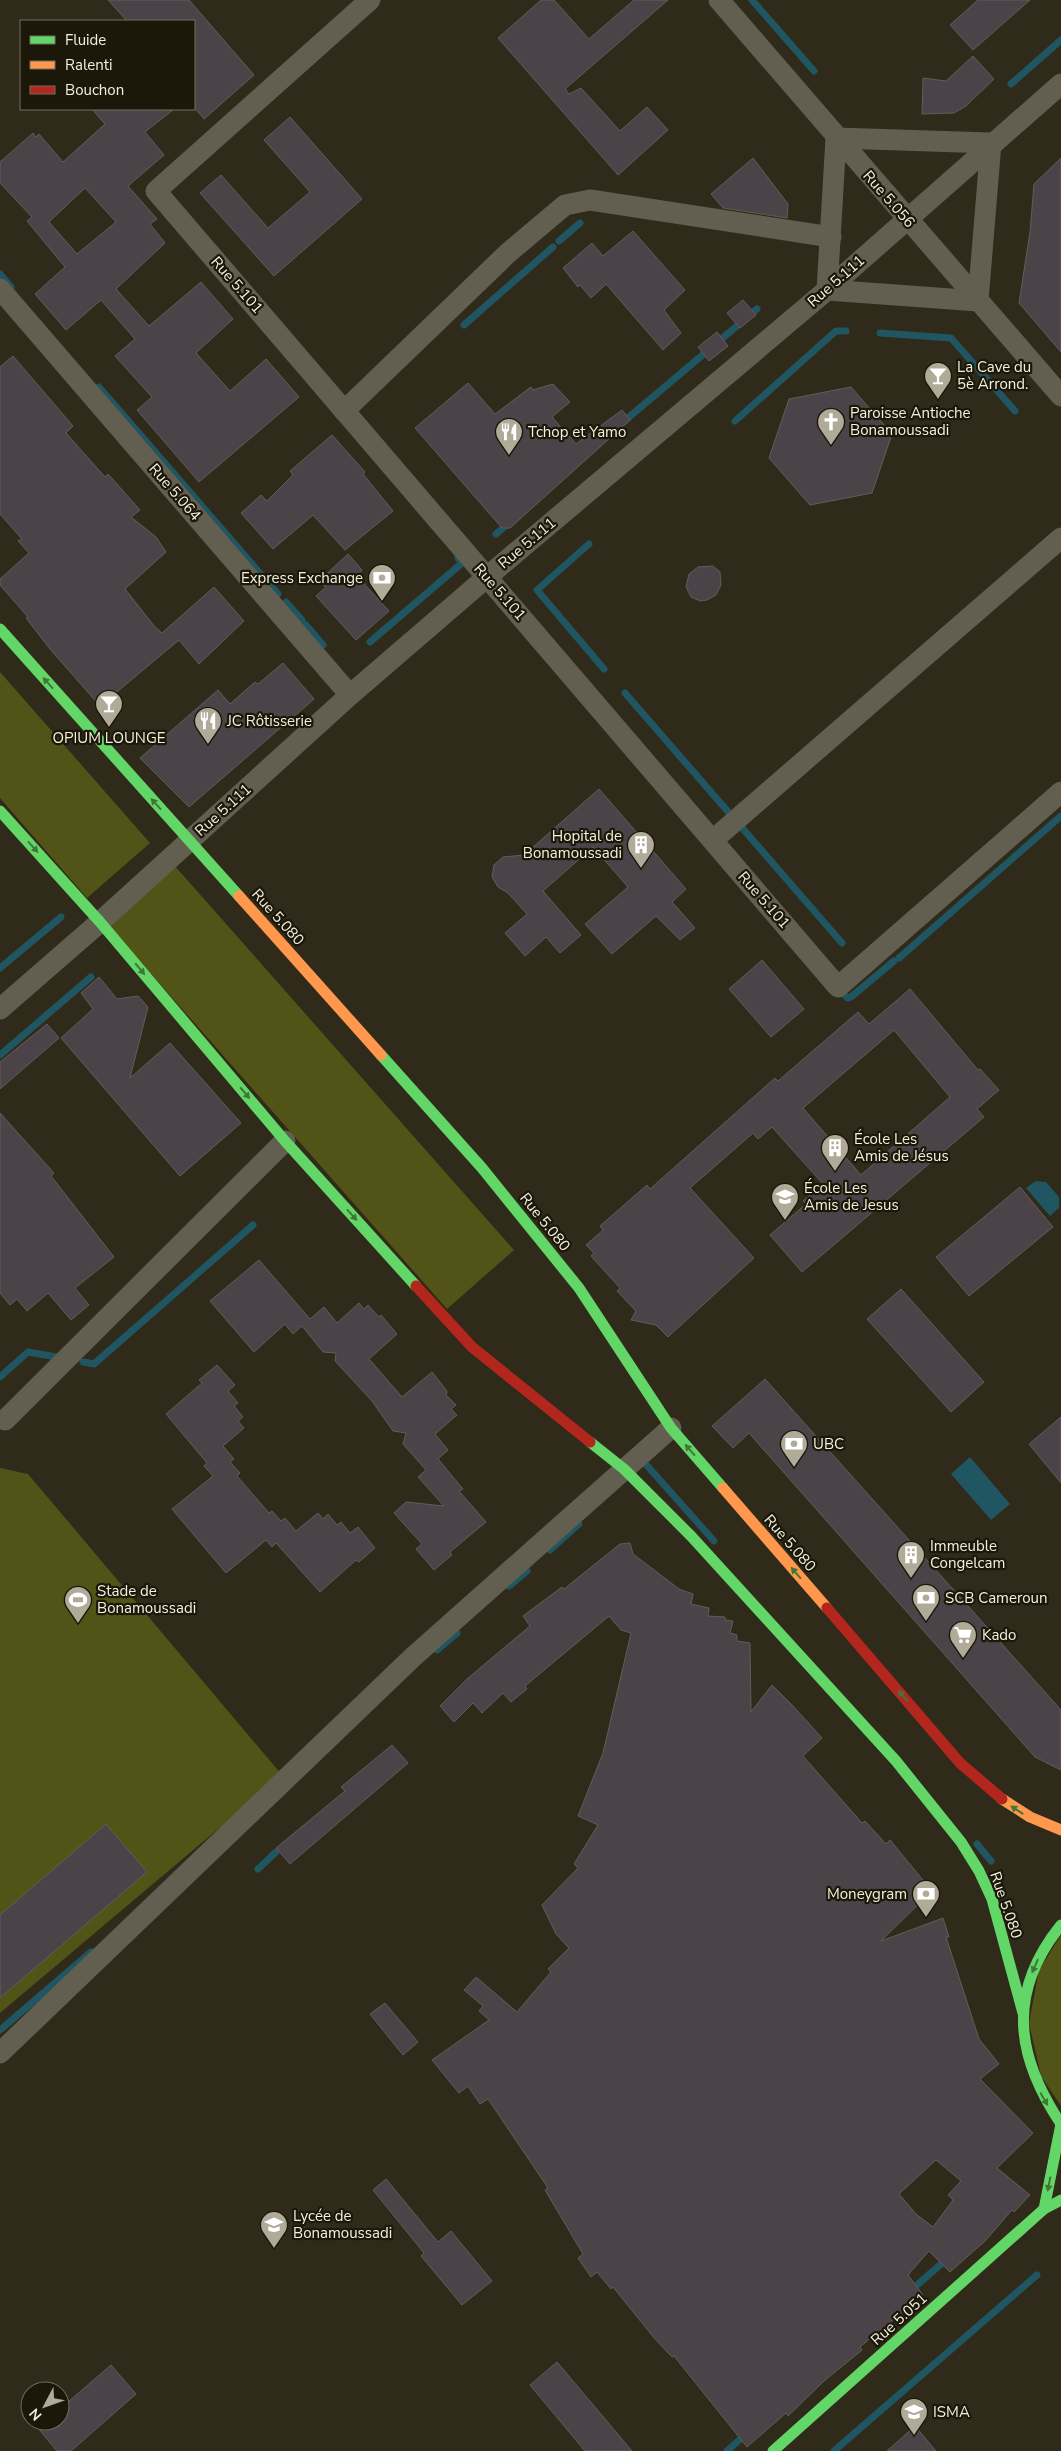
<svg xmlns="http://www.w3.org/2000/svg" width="1061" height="2451" font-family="'Nunito Sans',sans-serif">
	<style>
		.green { fill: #525417 }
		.water { fill: #205562 }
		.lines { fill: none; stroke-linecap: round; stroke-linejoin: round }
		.stream { stroke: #205562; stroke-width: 7 }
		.building { fill: #4c4348; stroke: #625d5a; fill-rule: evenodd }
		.street { stroke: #625e50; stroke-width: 21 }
		.fast { stroke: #63d668; stroke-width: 11 }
		.slow { stroke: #ff974d; stroke-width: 11 }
		.jam { stroke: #b3261e; stroke-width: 11 }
		.oneway { fill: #3f7739 }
		.labels { text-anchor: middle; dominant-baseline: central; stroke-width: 4.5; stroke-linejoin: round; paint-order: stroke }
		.street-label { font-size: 15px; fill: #f5f0de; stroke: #1b180a }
		.poi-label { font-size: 15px; fill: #f5f0de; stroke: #1b180a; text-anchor: start }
	</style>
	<rect width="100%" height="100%" fill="#2f2a19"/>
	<g class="green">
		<path d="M 0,672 L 150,843 L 87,898 L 0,798 Z"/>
		<path d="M 174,865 L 514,1250 L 447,1309 L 107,924 Z"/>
		<path d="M 0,1468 L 28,1474 L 282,1775 L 0,2013 Z"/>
		<path d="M 1061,1935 L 1061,2106 L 1041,2076 L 1029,2023 L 1039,1970 Z"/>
	</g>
	<g class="water">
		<path d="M 1036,1181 L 1046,1182 L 1059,1197 L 1059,1208 L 1050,1216 L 1026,1188 Z"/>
		<path d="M 970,1457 L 1010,1504 L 991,1520 L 951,1474 Z"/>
	</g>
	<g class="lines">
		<g class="stream">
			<path d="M 752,0 L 814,71"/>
			<path d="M 1011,84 L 1061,40"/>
			<path d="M 559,241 L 580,223"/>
			<path d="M 0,274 L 11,287"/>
			<path d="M 464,325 L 553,247"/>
			<path d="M 880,333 L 951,338 L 1015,411"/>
			<path d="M 99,387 L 278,594"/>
			<path d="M 735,421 L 836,331 L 846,331"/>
			<path d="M 622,423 L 757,309"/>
			<path d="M 496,534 L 509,523"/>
			<path d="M 589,544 L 537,590 L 604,669"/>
			<path d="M 286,602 L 302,620"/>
			<path d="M 306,625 L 323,645"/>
			<path d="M 370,642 L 462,563 L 458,558"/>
			<path d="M 625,693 L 842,943"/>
			<path d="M 899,958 L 1061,816"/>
			<path d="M 0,968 L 61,917"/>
			<path d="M 838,990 L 848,998 L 851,997 L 894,961"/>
			<path d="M 0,1055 L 91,977"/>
			<path d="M 83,1362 L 94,1364 L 253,1225"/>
			<path d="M 0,1377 L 28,1352 L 62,1358"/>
			<path d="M 643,1461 L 714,1541"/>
			<path d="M 550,1550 L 579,1524"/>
			<path d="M 509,1586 L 527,1571"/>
			<path d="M 437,1650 L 457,1633"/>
			<path d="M 977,1844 L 991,1861"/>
			<path d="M 258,1869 L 276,1852"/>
			<path d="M 0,2030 L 91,1952"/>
			<path d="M 909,2292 L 948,2258"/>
			<path d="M 727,2451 L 747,2433"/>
			<path d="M 834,2451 L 1037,2275"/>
		</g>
	</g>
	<g class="building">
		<path d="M 108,0 L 189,0 L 254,75 L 204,119 L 194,107 L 194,21 L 127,21 Z"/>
		<path d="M 541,0 L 554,0 L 589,39 L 634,0 L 668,0 L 565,89 L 569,94 L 581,88 L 620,131 L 647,107 L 668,130 L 618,175 L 498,38 Z"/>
		<path d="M 978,0 L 1030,0 L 973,50 L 950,25 Z"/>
		<path d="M 973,56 L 994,79 L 966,106 L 954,113 L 922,114 L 923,78 L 946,81 Z"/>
		<path d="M 92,109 L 174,109 L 145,132 L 164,155 L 128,186 L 157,219 L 150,224 L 165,243 L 116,289 L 149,326 L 201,282 L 233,319 L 196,353 L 230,391 L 266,359 L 299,397 L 199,482 L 137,410 L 152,397 L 115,356 L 135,339 L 101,300 L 66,330 L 35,294 L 65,267 L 27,221 L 32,217 L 0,183 L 0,162 L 33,133 L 36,137 L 39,134 L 63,162 L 105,124 ZM 85,188 L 116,222 L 77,254 L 49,222 Z"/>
		<path d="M 290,117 L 362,199 L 274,276 L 200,193 L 221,175 L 268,228 L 310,192 L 264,140 Z"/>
		<path d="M 753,158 L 788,204 L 787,218 L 723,208 L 711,194 Z"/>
		<path d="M 1061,158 L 1061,352 L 1019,303 L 1030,232 L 1034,184 Z"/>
		<path d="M 633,231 L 685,290 L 664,310 L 681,333 L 663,350 L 606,284 L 591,298 L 580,285 L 578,287 L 563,268 L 592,243 L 603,256 Z"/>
		<path d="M 743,300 L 756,315 L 740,328 L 727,313 Z"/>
		<path d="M 717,332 L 728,346 L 709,361 L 698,347 Z"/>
		<path d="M 13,356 L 73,426 L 66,433 L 105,477 L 108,474 L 140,510 L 131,517 L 156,537 L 166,552 L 125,589 L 155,627 L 162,633 L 214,587 L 244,621 L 199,664 L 179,640 L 100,706 L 50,649 L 26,618 L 28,617 L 0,585 L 0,579 L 29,553 L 18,541 L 22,539 L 0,514 L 0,367 Z"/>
		<path d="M 468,383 L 495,414 L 531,387 L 533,390 L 553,384 L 570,402 L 552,417 L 576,444 L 622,410 L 630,420 L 510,528 L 502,528 L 415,428 Z"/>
		<path d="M 851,387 L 892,434 L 872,493 L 810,505 L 769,458 L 789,399 Z"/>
		<path d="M 332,435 L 365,472 L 363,474 L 393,511 L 345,550 L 313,515 L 273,549 L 241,513 L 261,495 L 267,501 L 293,475 L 290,471 Z"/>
		<path d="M 348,554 L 362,570 L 357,576 L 389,611 L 356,640 L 316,596 L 326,587 L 318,582 Z"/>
		<path d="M 713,566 L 720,572 L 721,585 L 716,595 L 707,600 L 700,601 L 691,597 L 686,587 L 689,574 L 698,567 Z"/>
		<path d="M 283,663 L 314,699 L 189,807 L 140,758 L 218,690 L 230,704 L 255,682 L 258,684 Z"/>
		<path d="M 599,789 L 686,889 L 672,902 L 695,928 L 680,940 L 656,916 L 612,954 L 585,924 L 628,887 L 593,847 L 543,891 L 581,935 L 560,953 L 546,937 L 525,956 L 505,933 L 527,914 L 508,893 L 498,887 L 492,877 L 494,865 L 503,857 L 524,855 Z"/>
		<path d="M 762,960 L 804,1009 L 771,1037 L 729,989 Z"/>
		<path d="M 99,977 L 117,999 L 138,996 L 148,1007 L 130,1078 L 170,1043 L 241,1123 L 180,1176 L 61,1038 L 93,1009 L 81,993 Z"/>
		<path d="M 910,989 L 978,1070 L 980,1069 L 999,1090 L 977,1109 L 984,1117 L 802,1272 L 770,1235 L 806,1204 L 803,1201 L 823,1184 L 772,1127 L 758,1139 L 753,1133 L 690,1188 L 754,1258 L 668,1337 L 656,1325 L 631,1320 L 636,1311 L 617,1291 L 620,1288 L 591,1256 L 594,1253 L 586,1245 L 603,1230 L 600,1226 L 647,1185 L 650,1189 L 775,1078 L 778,1081 L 858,1012 L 869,1024 ZM 894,1030 L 950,1097 L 861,1175 L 803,1108 Z"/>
		<path d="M 47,1024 L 59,1038 L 0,1089 L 0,1062 Z"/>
		<path d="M 0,1113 L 54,1173 L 51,1176 L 114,1257 L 75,1288 L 89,1305 L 71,1320 L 48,1293 L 27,1311 L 17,1299 L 10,1305 L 0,1293 Z"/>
		<path d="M 1020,1187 L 1053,1227 L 969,1296 L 936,1257 Z"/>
		<path d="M 259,1260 L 310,1319 L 324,1307 L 337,1323 L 359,1303 L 364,1309 L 368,1305 L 379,1317 L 381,1315 L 397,1334 L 369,1359 L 402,1397 L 432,1372 L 447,1391 L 446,1395 L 456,1405 L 451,1409 L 457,1415 L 435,1434 L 448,1450 L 438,1459 L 463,1489 L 459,1491 L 486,1522 L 450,1552 L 452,1555 L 434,1570 L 416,1549 L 422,1544 L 394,1513 L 406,1502 L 444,1506 L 418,1477 L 426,1470 L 403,1444 L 406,1433 L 393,1431 L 372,1401 L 335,1361 L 336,1353 L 323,1352 L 302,1326 L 293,1334 L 285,1324 L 254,1352 L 210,1301 Z"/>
		<path d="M 901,1289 L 984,1382 L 951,1412 L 867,1319 Z"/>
		<path d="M 217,1365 L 235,1385 L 228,1391 L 238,1403 L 234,1406 L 243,1417 L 238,1421 L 244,1428 L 223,1446 L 234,1459 L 230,1462 L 240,1473 L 237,1476 L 269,1513 L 272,1511 L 281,1521 L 285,1518 L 296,1531 L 318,1513 L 323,1519 L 328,1514 L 337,1525 L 341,1522 L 350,1533 L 358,1527 L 375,1548 L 359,1562 L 356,1560 L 320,1592 L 276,1543 L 272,1547 L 266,1540 L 226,1573 L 172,1509 L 213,1476 L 204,1466 L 207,1463 L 166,1414 L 202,1383 L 199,1380 Z"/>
		<path d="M 765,1379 L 1061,1710 L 1061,1770 L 1035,1757 L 749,1433 L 733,1448 L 712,1426 Z"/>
		<path d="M 1061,1417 L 1061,1483 L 1029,1444 Z"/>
		<path d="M 630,1543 L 633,1554 L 679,1589 L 693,1594 L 691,1604 L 709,1608 L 708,1616 L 725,1617 L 725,1620 L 733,1621 L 730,1633 L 737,1635 L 737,1641 L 750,1643 L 751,1712 L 772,1685 L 793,1706 L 822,1738 L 803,1756 L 862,1823 L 865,1821 L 886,1844 L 890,1840 L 932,1891 L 881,1941 L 943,1918 L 949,1937 L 946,1937 L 979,2039 L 999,2064 L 980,2079 L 1033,2133 L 997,2168 L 1030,2195 L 1014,2212 L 1012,2210 L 985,2241 L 950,2272 L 929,2251 L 908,2275 L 923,2295 L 860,2347 L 862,2350 L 824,2381 L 788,2416 L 786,2413 L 747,2447 L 674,2356 L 672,2357 L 655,2339 L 613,2287 L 611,2289 L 597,2272 L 591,2277 L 578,2258 L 583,2254 L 545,2190 L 548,2188 L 488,2099 L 480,2104 L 468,2086 L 459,2093 L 432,2060 L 489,2020 L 479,2011 L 483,2006 L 464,1990 L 476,1977 L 517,2012 L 551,1972 L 548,1969 L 569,1948 L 556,1934 L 542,1905 L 578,1868 L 574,1864 L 598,1825 L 578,1816 L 603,1753 L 631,1633 L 621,1630 L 609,1616 L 525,1686 L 527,1689 L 511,1702 L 503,1693 L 482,1713 L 473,1703 L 454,1722 L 440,1706 L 467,1679 L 530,1626 L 523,1616 L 562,1587 L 564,1589 L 620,1544 ZM 936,2160 L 961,2181 L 948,2195 L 953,2200 L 933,2227 L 916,2214 L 899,2194 Z"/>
		<path d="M 392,1745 L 408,1763 L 290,1864 L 276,1848 L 345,1791 L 341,1787 Z"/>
		<path d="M 106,1824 L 147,1872 L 0,1998 L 0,1915 Z"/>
		<path d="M 385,2003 L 418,2042 L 403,2055 L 370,2014 Z"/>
		<path d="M 386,2179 L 438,2242 L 451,2231 L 492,2281 L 462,2305 L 421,2256 L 424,2253 L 373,2190 Z"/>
		<path d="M 557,2362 L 632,2451 L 585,2451 L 530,2385 Z"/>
		<path d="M 111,2365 L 136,2394 L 71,2451 L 57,2451 L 32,2421 L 60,2421 L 60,2409 Z"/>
		<path d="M 915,2426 L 936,2451 L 887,2451 Z"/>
	</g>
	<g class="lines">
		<g class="street">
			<path d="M 370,0 L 156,191 L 838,987 L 1061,792"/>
			<path d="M 719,0 L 1061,396"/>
			<path d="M 836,138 L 991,143 L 978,301 L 827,290 Z"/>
			<path d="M 0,289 L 350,695"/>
			<path d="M 344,411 L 508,253 L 565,205 L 590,200 L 831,237"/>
			<path d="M 713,840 L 1061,538"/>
			<path d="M 0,1009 L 100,922 L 350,695 L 487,577 L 827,290 L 1061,84"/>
			<path d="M 5,1420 L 285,1141"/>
			<path d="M 0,2053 L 413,1657 L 671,1428"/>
		</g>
		<g class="fast">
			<path d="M 0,629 L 239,896"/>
			<path d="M 0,811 L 100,922 L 285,1141 L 416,1286"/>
			<path d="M 381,1055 L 482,1168 L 579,1288 L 671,1428 L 723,1488"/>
			<path d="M 590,1442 L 624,1469 L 691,1536 L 896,1761 L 961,1842 L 979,1871 L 992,1899 L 1023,2013"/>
			<path d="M 1061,1925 C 1007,1992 1015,2055 1061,2124"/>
			<path d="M 1044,2209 L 1061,2124"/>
			<path d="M 773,2451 L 1044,2209 L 1061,2200"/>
		</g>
		<g class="slow">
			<path d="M 239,896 L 381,1055"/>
			<path d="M 723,1488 L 827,1608"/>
			<path d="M 1002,1799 L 1030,1817 L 1061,1830"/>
		</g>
		<g class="jam">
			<path d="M 416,1286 L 472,1347 L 590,1442"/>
			<path d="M 827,1608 L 960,1763 L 1002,1799"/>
		</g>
	</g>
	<defs><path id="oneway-solid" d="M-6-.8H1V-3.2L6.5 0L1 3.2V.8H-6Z" transform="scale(1.25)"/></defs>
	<g class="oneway">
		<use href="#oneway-solid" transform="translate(48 683) rotate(-132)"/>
		<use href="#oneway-solid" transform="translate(156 804) rotate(-132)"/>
		<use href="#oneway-solid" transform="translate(33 847) rotate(48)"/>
		<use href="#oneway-solid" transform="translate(140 969) rotate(50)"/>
		<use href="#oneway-solid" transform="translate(245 1093) rotate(50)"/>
		<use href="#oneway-solid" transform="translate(352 1215) rotate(48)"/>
		<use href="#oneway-solid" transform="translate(690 1450) rotate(-131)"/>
		<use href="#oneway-solid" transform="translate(796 1573) rotate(-131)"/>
		<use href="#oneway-solid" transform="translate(903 1696) rotate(-131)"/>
		<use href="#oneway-solid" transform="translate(1017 1810) rotate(-147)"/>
		<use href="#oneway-solid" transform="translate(1035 1966) rotate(114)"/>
		<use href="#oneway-solid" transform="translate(1044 2099) rotate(60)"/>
		<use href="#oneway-solid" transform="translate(1049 2184) rotate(101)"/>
	</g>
	<defs>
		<symbol id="bar-pin" viewBox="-11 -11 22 30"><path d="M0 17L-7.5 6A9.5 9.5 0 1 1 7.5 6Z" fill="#b0ab99" stroke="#1b180a"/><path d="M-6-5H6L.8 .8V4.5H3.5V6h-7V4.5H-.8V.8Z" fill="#fff"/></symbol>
		<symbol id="church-pin" viewBox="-11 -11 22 30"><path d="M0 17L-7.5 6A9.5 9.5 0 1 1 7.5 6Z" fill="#b0ab99" stroke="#1b180a"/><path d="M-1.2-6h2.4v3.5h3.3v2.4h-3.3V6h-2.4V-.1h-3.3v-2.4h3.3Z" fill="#fff"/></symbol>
		<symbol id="restaurant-pin" viewBox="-11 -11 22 30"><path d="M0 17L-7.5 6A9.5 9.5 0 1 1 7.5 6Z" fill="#b0ab99" stroke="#1b180a"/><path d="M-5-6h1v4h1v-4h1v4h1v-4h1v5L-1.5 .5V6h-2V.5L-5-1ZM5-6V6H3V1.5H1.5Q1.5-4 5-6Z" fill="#fff"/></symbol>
		<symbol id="bank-pin" viewBox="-11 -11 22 30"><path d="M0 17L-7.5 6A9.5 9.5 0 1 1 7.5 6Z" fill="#b0ab99" stroke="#1b180a"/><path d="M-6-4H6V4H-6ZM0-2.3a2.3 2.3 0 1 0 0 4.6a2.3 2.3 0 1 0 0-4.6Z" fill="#fff"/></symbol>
		<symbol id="building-pin" viewBox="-11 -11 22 30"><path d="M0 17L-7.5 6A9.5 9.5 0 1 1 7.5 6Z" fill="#b0ab99" stroke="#1b180a"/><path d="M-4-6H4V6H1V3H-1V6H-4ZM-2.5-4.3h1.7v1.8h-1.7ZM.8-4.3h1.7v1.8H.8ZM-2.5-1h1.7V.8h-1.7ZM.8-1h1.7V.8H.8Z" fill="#fff"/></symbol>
		<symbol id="school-pin" viewBox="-11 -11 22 30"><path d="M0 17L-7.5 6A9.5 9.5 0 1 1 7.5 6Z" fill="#b0ab99" stroke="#1b180a"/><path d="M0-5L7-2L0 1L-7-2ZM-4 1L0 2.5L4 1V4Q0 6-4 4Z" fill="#fff"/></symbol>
		<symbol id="stadium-pin" viewBox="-11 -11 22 30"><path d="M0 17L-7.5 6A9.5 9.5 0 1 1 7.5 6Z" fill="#b0ab99" stroke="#1b180a"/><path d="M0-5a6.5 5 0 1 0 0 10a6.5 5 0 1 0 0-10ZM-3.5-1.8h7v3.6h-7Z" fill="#fff"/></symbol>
		<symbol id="supermarket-pin" viewBox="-11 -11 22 30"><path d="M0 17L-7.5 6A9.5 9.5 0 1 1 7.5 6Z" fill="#b0ab99" stroke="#1b180a"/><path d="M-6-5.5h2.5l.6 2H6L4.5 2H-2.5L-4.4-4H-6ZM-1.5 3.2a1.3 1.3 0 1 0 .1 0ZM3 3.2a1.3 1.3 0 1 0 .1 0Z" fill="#fff"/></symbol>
	</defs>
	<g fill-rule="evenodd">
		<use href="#bar-pin" x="922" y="360" width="32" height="43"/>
		<use href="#church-pin" x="815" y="406" width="32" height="43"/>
		<use href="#restaurant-pin" x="493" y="416" width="32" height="43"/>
		<use href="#bank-pin" x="366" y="562" width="32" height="43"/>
		<use href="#bar-pin" x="93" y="688" width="32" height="43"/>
		<use href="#restaurant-pin" x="192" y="705" width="32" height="43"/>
		<use href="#building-pin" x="625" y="829" width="32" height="43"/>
		<use href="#building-pin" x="819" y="1132" width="32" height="43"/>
		<use href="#school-pin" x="769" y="1181" width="32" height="43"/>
		<use href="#bank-pin" x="778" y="1428" width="32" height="43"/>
		<use href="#building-pin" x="895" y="1539" width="32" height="43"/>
		<use href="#bank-pin" x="910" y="1582" width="32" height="43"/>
		<use href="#stadium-pin" x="62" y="1584" width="32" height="43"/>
		<use href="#supermarket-pin" x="947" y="1619" width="32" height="43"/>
		<use href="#bank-pin" x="910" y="1878" width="32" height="43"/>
		<use href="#school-pin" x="258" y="2209" width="32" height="43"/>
		<use href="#school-pin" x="898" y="2396" width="32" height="43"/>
	</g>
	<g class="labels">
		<g class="street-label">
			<text transform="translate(889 199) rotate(49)">Rue 5.056</text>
			<text transform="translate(836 281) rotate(-41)">Rue 5.111</text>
			<text transform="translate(237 285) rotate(49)">Rue 5.101</text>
			<text transform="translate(175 492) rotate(49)">Rue 5.064</text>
			<text transform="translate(527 543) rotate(-40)">Rue 5.111</text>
			<text transform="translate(500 592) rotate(49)">Rue 5.101</text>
			<text transform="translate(223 810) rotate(-42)">Rue 5.111</text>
			<text transform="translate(764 900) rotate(49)">Rue 5.101</text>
			<text transform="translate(278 917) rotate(48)">Rue 5.080</text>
			<text transform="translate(545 1222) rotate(51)">Rue 5.080</text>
			<text transform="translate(790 1543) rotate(49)">Rue 5.080</text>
			<text transform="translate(1006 1905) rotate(71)">Rue 5.080</text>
			<text transform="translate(899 2319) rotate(-42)">Rue 5.051</text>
		</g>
		<g class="poi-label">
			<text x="957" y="367">La Cave du<tspan x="957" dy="17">5è Arrond.</tspan></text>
			<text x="850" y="413">Paroisse Antioche<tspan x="850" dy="17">Bonamoussadi</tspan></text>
			<text x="528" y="432">Tchop et Yamo</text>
			<text x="363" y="578" text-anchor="end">Express Exchange</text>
			<text x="227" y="721">JC Rôtisserie</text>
			<text x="109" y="738" text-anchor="middle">OPIUM LOUNGE</text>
			<text x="622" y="836" text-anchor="end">Hopital de<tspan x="622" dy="17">Bonamoussadi</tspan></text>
			<text x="854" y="1139">École Les<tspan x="854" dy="17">Amis de Jésus</tspan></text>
			<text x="804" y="1188">École Les<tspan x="804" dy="17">Amis de Jesus</tspan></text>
			<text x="813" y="1444">UBC</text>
			<text x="930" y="1546">Immeuble<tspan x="930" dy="17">Congelcam</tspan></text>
			<text x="97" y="1591">Stade de<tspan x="97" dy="17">Bonamoussadi</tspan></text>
			<text x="945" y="1598">SCB Cameroun</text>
			<text x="982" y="1635">Kado</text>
			<text x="907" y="1894" text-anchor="end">Moneygram</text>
			<text x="293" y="2216">Lycée de<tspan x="293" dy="17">Bonamoussadi</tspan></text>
			<text x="933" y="2412">ISMA</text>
		</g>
	</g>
	<rect x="20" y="20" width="175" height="90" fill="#1b180a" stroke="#726e5f"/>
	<rect x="30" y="36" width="25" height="8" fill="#63d668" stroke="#726e5f"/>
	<text x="65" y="45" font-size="15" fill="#f5f0de">Fluide</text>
	<rect x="30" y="61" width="25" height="8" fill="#ff974d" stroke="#726e5f"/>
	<text x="65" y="70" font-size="15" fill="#f5f0de">Ralenti</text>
	<rect x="30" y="86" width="25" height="8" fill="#b3261e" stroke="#726e5f"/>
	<text x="65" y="95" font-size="15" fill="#f5f0de">Bouchon</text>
	<g transform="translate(45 2406) rotate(229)"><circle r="24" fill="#1b180a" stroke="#726e5f"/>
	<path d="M0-4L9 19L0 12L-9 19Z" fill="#b0ab99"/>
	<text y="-8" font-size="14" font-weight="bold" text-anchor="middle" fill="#f5f0de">N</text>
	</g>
</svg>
